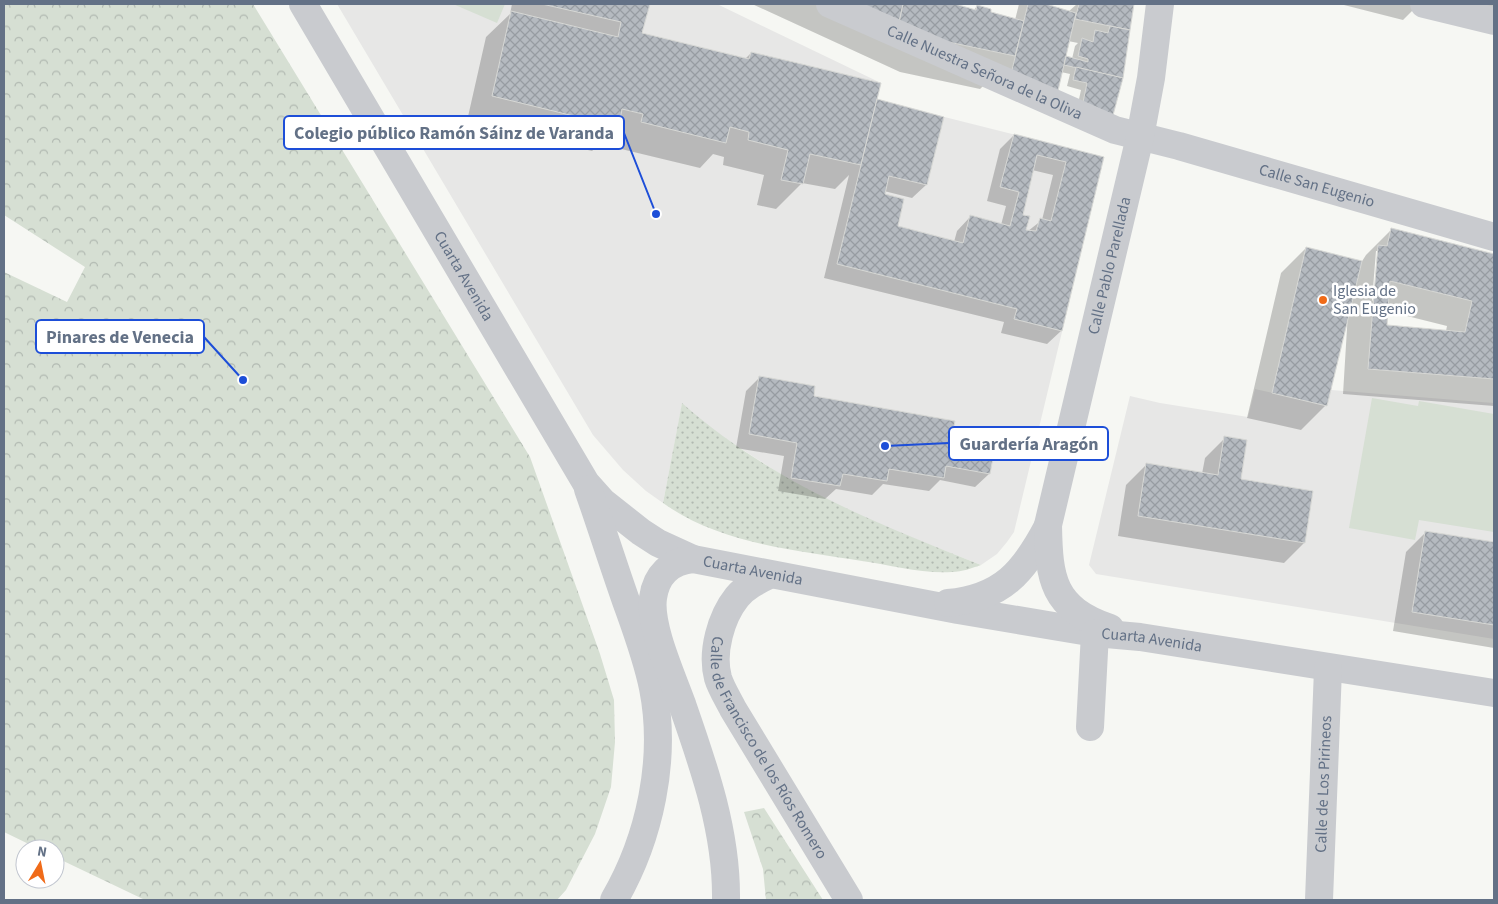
<svg xmlns="http://www.w3.org/2000/svg" width="1498" height="904" font-family="'Source Sans 3',sans-serif">
	<style>
		.built { fill: #e7e7e6 }
		.grass { fill: url(#grass-dots) }
		.forest { fill: url(#forest-crowns) }
		.pitch { fill: #d6dfd3 }
		.shadow { fill: #0003; fill-rule: evenodd }
		.building { fill: url(#building-cross-hatch); stroke: #d7d8d5; fill-rule: evenodd }
		.lines { fill: none; stroke-linecap: round; stroke-linejoin: round }
		.minor { stroke: #c9cbcf; stroke-width: 28 }
		.poi-dot { fill: #f06b19; stroke: #fff; stroke-width: 2 }
		.labels { text-anchor: middle; dominant-baseline: central; stroke-width: 5; stroke-linejoin: round; paint-order: stroke }
		.street-label { font-size: 16px; fill: #637186; stroke: #fff }
		.poi-label { font-size: 16px; fill: #637186; stroke: #fff; text-anchor: start }
		.leader { fill: none; stroke: #1d4ed8; stroke-width: 2 }
		.callout-dot { fill: #1d4ed8; stroke: #fff; stroke-width: 2 }
		.callout { fill: #fff; stroke: #1d4ed8; stroke-width: 2 }
		.callout-label { font-size: 18px; text-anchor: middle; font-weight: bold; fill: #637186 }
	</style>
	<defs>
		<pattern id="grass-dots" width="8" height="8" patternUnits="userSpaceOnUse" patternTransform="scale(1.25)"><rect width="8" height="8" fill="#d6dfd3"/><path d="M2 2h.1M6 6h.1" fill="none" stroke="#b1b9b1" stroke-width="1.8" stroke-linecap="round"/></pattern>
		<pattern id="forest-crowns" width="20" height="18" patternUnits="userSpaceOnUse" patternTransform="scale(1.25)"><rect width="20" height="18" fill="#d6dfd3"/><path d="M2 6a3 3 0 1 1 6 0M12 15a3 3 0 1 1 6 0" fill="none" stroke="#b1b9b1"/></pattern>
		<pattern id="building-cross-hatch" width="8" height="8" patternUnits="userSpaceOnUse" patternTransform="scale(1.25)"><rect width="8" height="8" fill="#b5bac0"/><path d="M0 0l8 8M0 8l8-8" fill="none" stroke="#979ca2"/></pattern>
	</defs>
	<rect width="100%" height="100%" fill="#f6f7f3"/>
	<g class="built">
		<path d="M 337,4 L 717,4 L 881,83 L 877,100 L 1104,157 L 1014,532 L 1007,542 L 997,554 L 981,565 L 870,521 L 796,484 L 718,434 L 682,404 L 663,503 L 646,491 L 623,470 L 593,435 Z"/>
		<path d="M 1255,389 L 1327,405 L 1331,390 L 1494,403 L 1494,639 L 1096,574 L 1089,565 L 1130,396 L 1160,403 L 1248,417 Z"/>
	</g>
	<path class="grass" d="M 682,403 C 773,483 871,521 981,565 C 972,568 962,572 952,572 C 922,574 891,565 862,561 C 795,550 720,544 663,503 Z"/>
	<g class="forest">
		<path d="M 4,4 L 253,4 L 530,457 L 600,654 L 614,700 L 615,742 L 611,787 L 595,834 L 566,890 L 557,900 L 145,900 L 55,857 L 55,849 L 39,849 L 4,832 L 4,272 L 67,302 L 85,267 L 4,215 Z"/>
		<path d="M 764,808 L 823,900 L 766,900 L 763,869 L 744,812 Z"/>
	</g>
	<g class="pitch">
		<path d="M 453,4 L 505,4 L 497,23 Z"/>
		<path d="M 1372,398 L 1418,406 L 1419,401 L 1494,414 L 1494,532 L 1419,520 L 1415,540 L 1349,528 Z"/>
	</g>
	<g class="shadow">
		<path d="M 512,4 L 648,4 L 641,34 L 745,59 L 751,53 L 875,104 L 926,185 L 912,198 L 884,191 L 884,195 L 896,227 L 954,242 L 957,231 L 970,217 L 1001,225 L 1006,206 L 987,201 L 1000,149 L 1014,135 L 1102,158 L 1061,331 L 1047,344 L 1001,333 L 1004,322 L 824,278 L 849,175 L 835,189 L 802,183 L 776,209 L 757,205 L 764,175 L 723,165 L 724,157 L 713,154 L 700,168 L 617,148 L 619,139 L 607,137 L 592,151 L 467,121 L 486,37 L 510,14 ZM 1032,170 L 1053,175 L 1042,220 L 1028,231 L 1024,231 L 1021,216 Z"/>
		<path d="M 752,4 L 954,4 L 954,6 L 973,11 L 977,6 L 989,13 L 1015,20 L 1019,4 L 1045,4 L 1044,6 L 1068,12 L 1077,4 L 1133,4 L 1121,77 L 1076,113 L 1081,90 L 1067,86 L 1070,74 L 1061,72 L 1055,94 L 1003,67 L 980,89 L 900,72 ZM 1068,41 L 1078,43 L 1075,46 L 1072,59 L 1067,57 L 1064,60 Z"/>
		<path d="M 1340,4 L 1419,4 L 1403,20 Z"/>
		<path d="M 1471,4 L 1494,4 L 1494,33 Z"/>
		<path d="M 1391,230 L 1494,255 L 1494,406 L 1343,394 L 1348,312 L 1326,405 L 1301,430 L 1247,418 L 1281,273 L 1306,248 L 1359,266 L 1366,255 ZM 1376,251 L 1379,251 L 1375,298 L 1372,301 ZM 1387,311 L 1447,326 L 1446,331 L 1386,326 Z"/>
		<path d="M 760,377 L 812,397 L 950,440 L 989,474 L 975,487 L 940,480 L 929,491 L 883,484 L 872,495 L 836,489 L 825,499 L 778,491 L 784,456 L 736,448 L 746,391 Z"/>
		<path d="M 1225,438 L 1240,480 L 1304,543 L 1284,563 L 1118,536 L 1126,485 L 1146,465 L 1202,474 L 1205,458 Z"/>
		<path d="M 1426,532 L 1494,544 L 1494,648 L 1393,631 L 1406,552 Z"/>
	</g>
	<g class="building">
		<path d="M 542,4 L 650,4 L 642,33 L 749,59 L 751,52 L 881,83 L 861,165 L 810,154 L 803,184 L 781,180 L 788,150 L 748,140 L 749,132 L 730,127 L 726,143 L 641,122 L 643,114 L 622,109 L 619,127 L 492,96 L 511,11 L 618,37 L 621,22 Z"/>
		<path d="M 857,4 L 903,4 L 899,23 Z"/>
		<path d="M 903,4 L 955,4 L 976,10 L 977,5 L 991,9 L 991,12 L 1024,21 L 1015,56 L 934,39 L 899,23 Z"/>
		<path d="M 1028,4 L 1046,4 L 1076,13 L 1057,95 L 1011,74 Z"/>
		<path d="M 1079,4 L 1134,4 L 1130,30 L 1075,19 Z"/>
		<path d="M 1110,26 L 1130,30 L 1123,78 L 1064,65 L 1066,56 L 1088,62 L 1088,59 L 1078,56 L 1082,38 L 1093,42 L 1095,30 L 1108,33 Z"/>
		<path d="M 1076,67 L 1123,78 L 1112,119 L 1082,107 L 1087,83 L 1073,80 Z"/>
		<path d="M 877,99 L 944,117 L 927,185 L 889,176 L 885,194 L 904,199 L 898,226 L 963,243 L 970,215 L 1010,226 L 1019,192 L 1000,187 L 1014,134 L 1104,157 L 1062,331 L 1014,319 L 1017,309 L 837,264 ZM 1037,155 L 1066,162 L 1051,221 L 1040,218 L 1036,231 L 1026,230 L 1030,216 L 1023,215 Z"/>
		<path d="M 1391,228 L 1494,254 L 1494,379 L 1368,369 L 1378,245 L 1387,246 ZM 1390,281 L 1472,301 L 1465,332 L 1387,325 Z"/>
		<path d="M 1306,247 L 1362,261 L 1327,406 L 1272,393 Z"/>
		<path d="M 759,376 L 815,386 L 814,396 L 955,421 L 951,439 L 995,447 L 990,474 L 946,466 L 944,478 L 889,469 L 887,481 L 843,474 L 840,486 L 791,478 L 797,443 L 749,434 Z"/>
		<path d="M 1224,436 L 1247,440 L 1241,479 L 1313,491 L 1305,543 L 1138,516 L 1146,463 L 1218,475 Z"/>
		<path d="M 1425,531 L 1494,542 L 1494,625 L 1412,612 Z"/>
	</g>
	<g class="lines">
		<g class="minor">
			<path id="s1" d="M 303,4 L 586,483 L 603,502 L 641,532 L 658,543 L 693,559 L 958,610 L 1095,633 L 1140,637 L 1494,693"/>
			<path id="s2" d="M 830,4 L 1115,130 L 1179,146 L 1494,237"/>
			<path d="M 1424,4 L 1494,21"/>
			<path d="M 588,489 C 601,526 613,564 626,601 C 636,629 647,658 653,688 C 667,759 650,838 614,900"/>
			<path d="M 693,559 C 671,561 656,575 653,598 C 649,626 672,676 682,704 C 704,767 727,832 726,900"/>
			<path id="s3" d="M 769,575 C 757,581 745,587 737,597 C 721,617 711,652 718,678 C 721,688 728,699 733,709 L 849,900"/>
			<path d="M 948,603 C 1002,598 1024,572 1048,526"/>
			<path id="s4" d="M 1110,628 C 1052,608 1049,579 1048,525 L 1140,137 L 1151,78 L 1160,4"/>
			<path d="M 1090,727 L 1095,633"/>
			<path id="s5" d="M 1319,900 L 1328,669"/>
		</g>
	</g>
	<circle class="poi-dot" cx="1323" cy="300" r="5"/>
	<g class="labels">
		<g class="street-label">
			<text stroke="none"><textPath href="#s2" startOffset="169">Calle Nuestra Señora de la Oliva</textPath></text>
			<text stroke="none"><textPath href="#s2" startOffset="521">Calle San Eugenio</textPath></text>
			<text stroke="none"><textPath href="#s4" startOffset="399">Calle Pablo Parellada</textPath></text>
			<text stroke="none"><textPath href="#s1" startOffset="316">Cuarta Avenida</textPath></text>
			<text stroke="none"><textPath href="#s1" startOffset="750">Cuarta Avenida</textPath></text>
			<text stroke="none"><textPath href="#s1" startOffset="1155">Cuarta Avenida</textPath></text>
			<text stroke="none"><textPath href="#s3" startOffset="208">Calle de Francisco de los Ríos Romero</textPath></text>
			<text stroke="none"><textPath href="#s5" startOffset="116">Calle de Los Pirineos</textPath></text>
		</g>
		<g class="poi-label">
			<text x="1333" y="291">Iglesia de<tspan x="1333" dy="18">San Eugenio</tspan></text>
		</g>
	</g>
	<path class="leader" d="M656 214L624 133M243 380L204 337M885 446L949 443"/>
	<g class="callout-dot">
		<circle cx="656" cy="214" r="5"/>
		<circle cx="243" cy="380" r="5"/>
		<circle cx="885" cy="446" r="5"/>
	</g>
	<g class="callout">
		<rect x="284" y="116" width="340" height="33" rx="5"/>
		<rect x="36" y="320" width="168" height="33" rx="5"/>
		<rect x="949" y="427" width="159" height="33" rx="5"/>
	</g>
	<g class="callout-label">
		<text x="454" y="139">Colegio público Ramón Sáinz de Varanda</text>
		<text x="120" y="343">Pinares de Venecia</text>
		<text x="1029" y="450">Guardería Aragón</text>
	</g>
	<rect width="1498" height="904" fill="none" stroke="#637186" stroke-width="10"/>
	<g transform="translate(40 864) rotate(10)"><circle r="24" fill="#ffffff" stroke="#c1c6cf"/>
	<path d="M0-4L9 19L0 12L-9 19Z" fill="#f06b19"/>
	<text y="-8" font-size="14" font-weight="bold" text-anchor="middle" fill="#637186">N</text>
	</g>
</svg>
